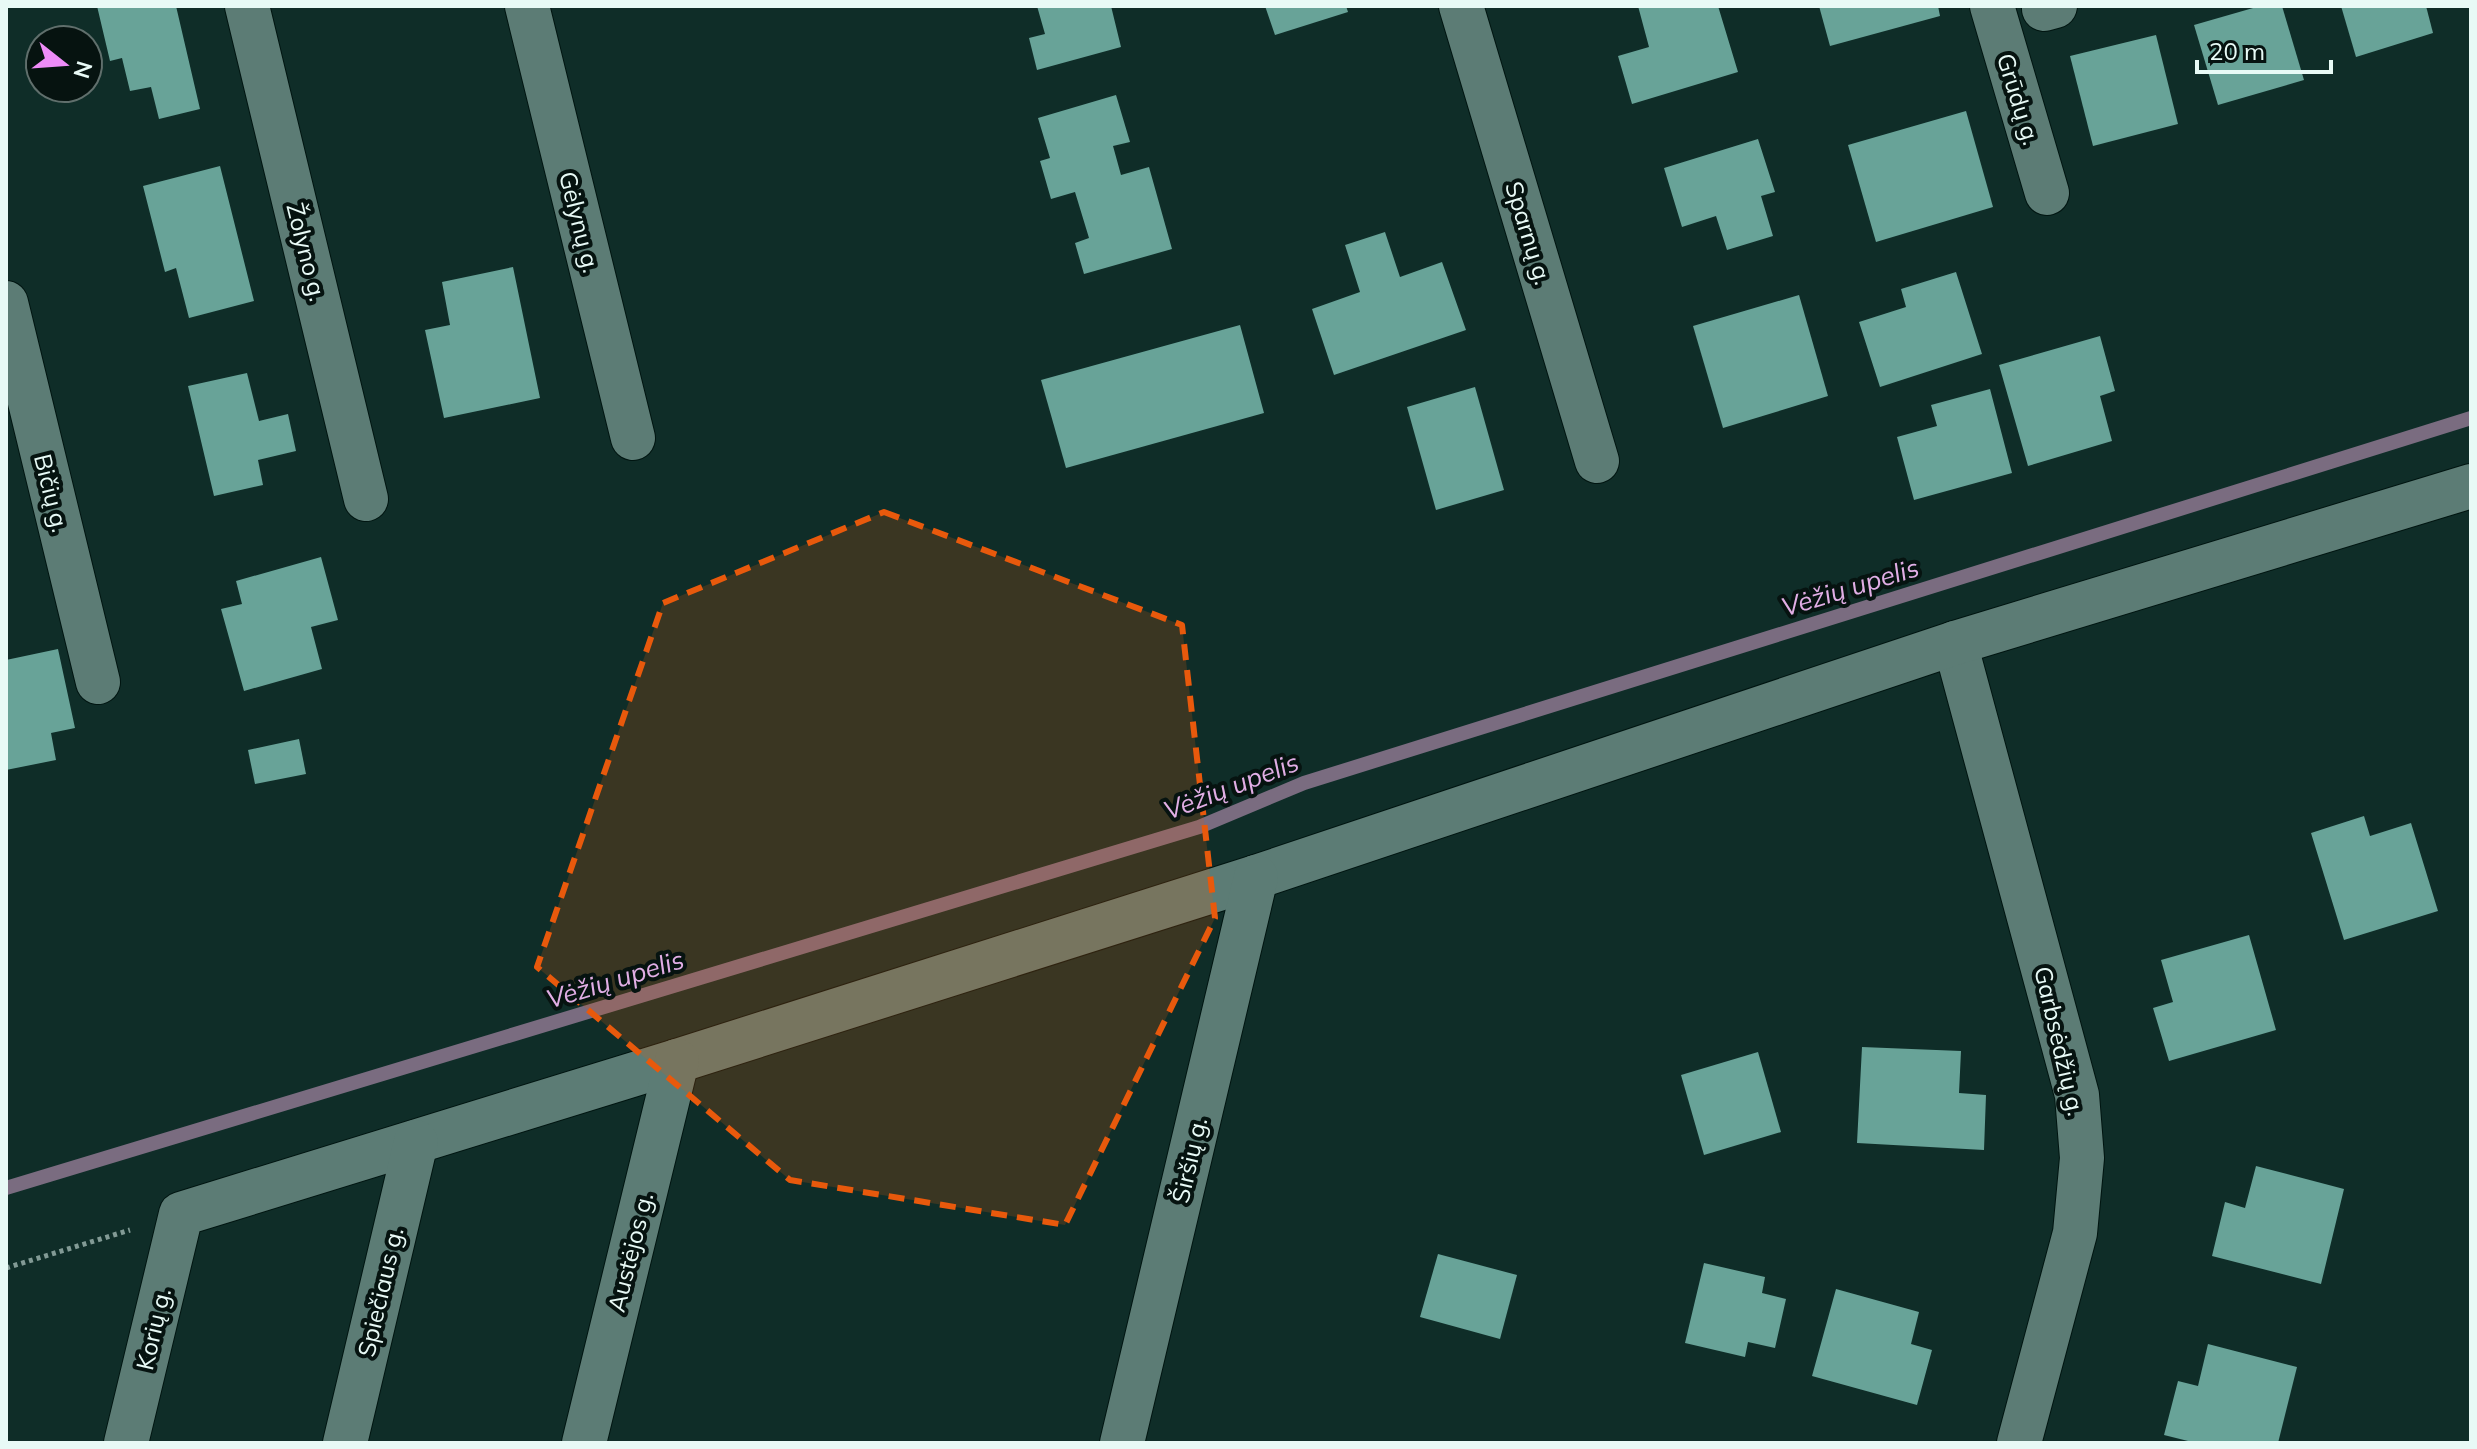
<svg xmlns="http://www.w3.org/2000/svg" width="2477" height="1449" font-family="Mulish,sans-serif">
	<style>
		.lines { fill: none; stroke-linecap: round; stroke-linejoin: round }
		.stream { stroke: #7a6c80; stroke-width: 14 }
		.building { fill: #68a398 }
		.minor-casing { stroke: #001511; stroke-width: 46 }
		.path { stroke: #829a95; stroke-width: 5; stroke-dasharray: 4 4; stroke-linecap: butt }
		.minor { stroke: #5c7c75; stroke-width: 44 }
		.marked { fill: #e8590c; fill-opacity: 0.2; stroke: #e8590c; stroke-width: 6; stroke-dasharray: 16 10; stroke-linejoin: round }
		.labels { text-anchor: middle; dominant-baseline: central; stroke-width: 8; stroke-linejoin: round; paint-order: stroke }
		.street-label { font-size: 24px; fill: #e8faf6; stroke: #061310 }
		.water-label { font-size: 26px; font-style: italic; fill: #e1aee5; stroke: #061310 }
	</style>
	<rect width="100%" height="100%" fill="#0f2d28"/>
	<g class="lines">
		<path class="stream" d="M 6,1188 L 1199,827 L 1304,783 L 2471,418"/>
	</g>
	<g class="building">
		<path d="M 97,6 L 176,6 L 200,109 L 159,119 L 151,87 L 130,91 L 122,58 L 110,61 Z"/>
		<path d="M 1037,6 L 1111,6 L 1121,47 L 1037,70 L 1029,38 L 1045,34 Z"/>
		<path d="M 1265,6 L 1346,6 L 1348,12 L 1275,35 Z"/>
		<path d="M 1638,6 L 1718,6 L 1738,72 L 1632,104 L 1618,56 L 1649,47 Z"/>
		<path d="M 1819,6 L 1938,6 L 1940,16 L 1830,46 Z"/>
		<path d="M 2260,6 L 2282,6 L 2304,80 L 2218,105 L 2194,25 Z"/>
		<path d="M 2341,6 L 2426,6 L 2433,33 L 2356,57 Z"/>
		<path d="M 2156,35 L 2178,124 L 2093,146 L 2070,56 Z"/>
		<path d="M 1116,95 L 1130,142 L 1113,146 L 1121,175 L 1149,167 L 1172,249 L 1084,274 L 1075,243 L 1089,238 L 1075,192 L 1051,199 L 1040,161 L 1050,158 L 1038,118 Z"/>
		<path d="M 1966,111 L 1993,207 L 1876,242 L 1848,145 Z"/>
		<path d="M 1758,139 L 1775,192 L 1761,196 L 1773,236 L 1727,250 L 1716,216 L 1682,227 L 1664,168 Z"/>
		<path d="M 220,166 L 254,301 L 189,318 L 176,268 L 165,272 L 143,186 Z"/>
		<path d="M 1385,232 L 1400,277 L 1442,262 L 1466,330 L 1334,375 L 1312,309 L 1360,292 L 1345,245 Z"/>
		<path d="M 513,267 L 540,398 L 444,418 L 425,330 L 450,325 L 442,282 Z"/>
		<path d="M 1956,272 L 1982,354 L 1880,387 L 1859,322 L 1906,307 L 1901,289 Z"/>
		<path d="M 1799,295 L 1828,396 L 1723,428 L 1693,326 Z"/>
		<path d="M 1240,325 L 1264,413 L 1066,468 L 1041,380 Z"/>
		<path d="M 2100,336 L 2115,391 L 2100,396 L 2112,441 L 2028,466 L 1999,365 Z"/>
		<path d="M 247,373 L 259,421 L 288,414 L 296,451 L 258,460 L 263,485 L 214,496 L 188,386 Z"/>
		<path d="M 1475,387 L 1504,490 L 1436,510 L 1407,407 Z"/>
		<path d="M 1990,389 L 2012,473 L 1914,500 L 1897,437 L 1937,426 L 1931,405 Z"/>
		<path d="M 321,557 L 338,620 L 311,627 L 322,669 L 244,691 L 221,609 L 242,604 L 236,581 Z"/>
		<path d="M 58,649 L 75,728 L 51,733 L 56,760 L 6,770 L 6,660 Z"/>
		<path d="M 299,739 L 306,774 L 255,784 L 248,750 Z"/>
		<path d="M 2364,816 L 2370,836 L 2411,823 L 2438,911 L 2344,940 L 2311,833 Z"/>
		<path d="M 2249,935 L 2276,1030 L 2169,1061 L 2153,1008 L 2173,1002 L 2161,960 Z"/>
		<path d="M 1862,1047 L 1961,1051 L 1959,1093 L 1986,1095 L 1984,1150 L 1857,1143 Z"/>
		<path d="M 1758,1052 L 1781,1132 L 1704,1155 L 1681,1075 Z"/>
		<path d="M 2256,1166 L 2344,1189 L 2321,1284 L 2212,1256 L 2225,1202 L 2245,1208 Z"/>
		<path d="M 1438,1254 L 1517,1275 L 1500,1339 L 1420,1317 Z"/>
		<path d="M 1704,1263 L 1765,1277 L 1762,1293 L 1786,1299 L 1775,1348 L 1748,1342 L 1745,1357 L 1685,1343 Z"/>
		<path d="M 1836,1289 L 1919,1312 L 1911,1344 L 1932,1350 L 1917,1405 L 1812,1376 Z"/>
		<path d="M 2208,1344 L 2297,1367 L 2278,1443 L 2196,1443 L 2164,1435 L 2178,1381 L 2198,1386 Z"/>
	</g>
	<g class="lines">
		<defs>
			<g id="minor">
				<path d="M 247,6 L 366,499"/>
				<path d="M 527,6 L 633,438"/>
				<path d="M 1461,6 L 1597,461"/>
				<path d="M 1992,6 L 2047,193"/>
				<path d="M 2044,9 L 2055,6"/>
				<path d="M 6,303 L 98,682"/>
				<path d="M 1955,643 L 2077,1095 L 2082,1158 L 2075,1233 L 2019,1443"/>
				<path d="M 126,1443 L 181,1214 L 677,1061 L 1256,877 L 1955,643 L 2471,486"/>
				<path d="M 345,1443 L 416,1142"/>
				<path d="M 584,1443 L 677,1061"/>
				<path d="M 1122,1443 L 1256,877"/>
			</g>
		</defs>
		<use href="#minor" class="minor-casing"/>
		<path class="path" d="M 6,1268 L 130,1230"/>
		<use href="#minor" class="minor"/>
	</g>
	<path class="marked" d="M 884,512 L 1182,625 L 1215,918 L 1065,1225 L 790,1180 L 537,967 L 663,603 Z"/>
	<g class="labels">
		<g class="street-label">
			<text transform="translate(2019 99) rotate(73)">Grūdų g.</text>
			<text transform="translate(580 222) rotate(76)">Gėlynų g.</text>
			<text transform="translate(1529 233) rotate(73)">Sparnų g.</text>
			<text transform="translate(307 252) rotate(76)">Žolyno g.</text>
			<text transform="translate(52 493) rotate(76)">Bičių g.</text>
			<text transform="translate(2060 1041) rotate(77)">Garbsėdžių g.</text>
			<text transform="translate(1189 1160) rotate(-77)">Širšių g.</text>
			<text transform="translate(630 1252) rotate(-76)">Austėjos g.</text>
			<text transform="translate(380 1292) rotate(-77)">Spiečiaus g.</text>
			<text transform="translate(153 1329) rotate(-77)">Korių g.</text>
		</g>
		<g class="water-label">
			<text transform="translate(1850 587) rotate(-17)">Vėžių upelis</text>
			<text transform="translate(1231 786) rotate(-21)">Vėžių upelis</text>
			<text transform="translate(615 979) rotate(-17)">Vėžių upelis</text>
		</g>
	</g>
	<rect width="2477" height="1449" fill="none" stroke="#e8faf6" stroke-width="16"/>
	<g transform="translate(64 64) rotate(107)"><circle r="38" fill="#061310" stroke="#606f6c" stroke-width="2"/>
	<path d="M0-6L14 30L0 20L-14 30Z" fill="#ee8cf8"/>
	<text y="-12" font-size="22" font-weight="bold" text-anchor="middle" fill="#e8faf6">N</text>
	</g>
	<path d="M2197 60v12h134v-12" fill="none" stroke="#e8faf6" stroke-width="4"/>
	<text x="2209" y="60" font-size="24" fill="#e8faf6" stroke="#061310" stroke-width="6" paint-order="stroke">20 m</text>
</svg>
